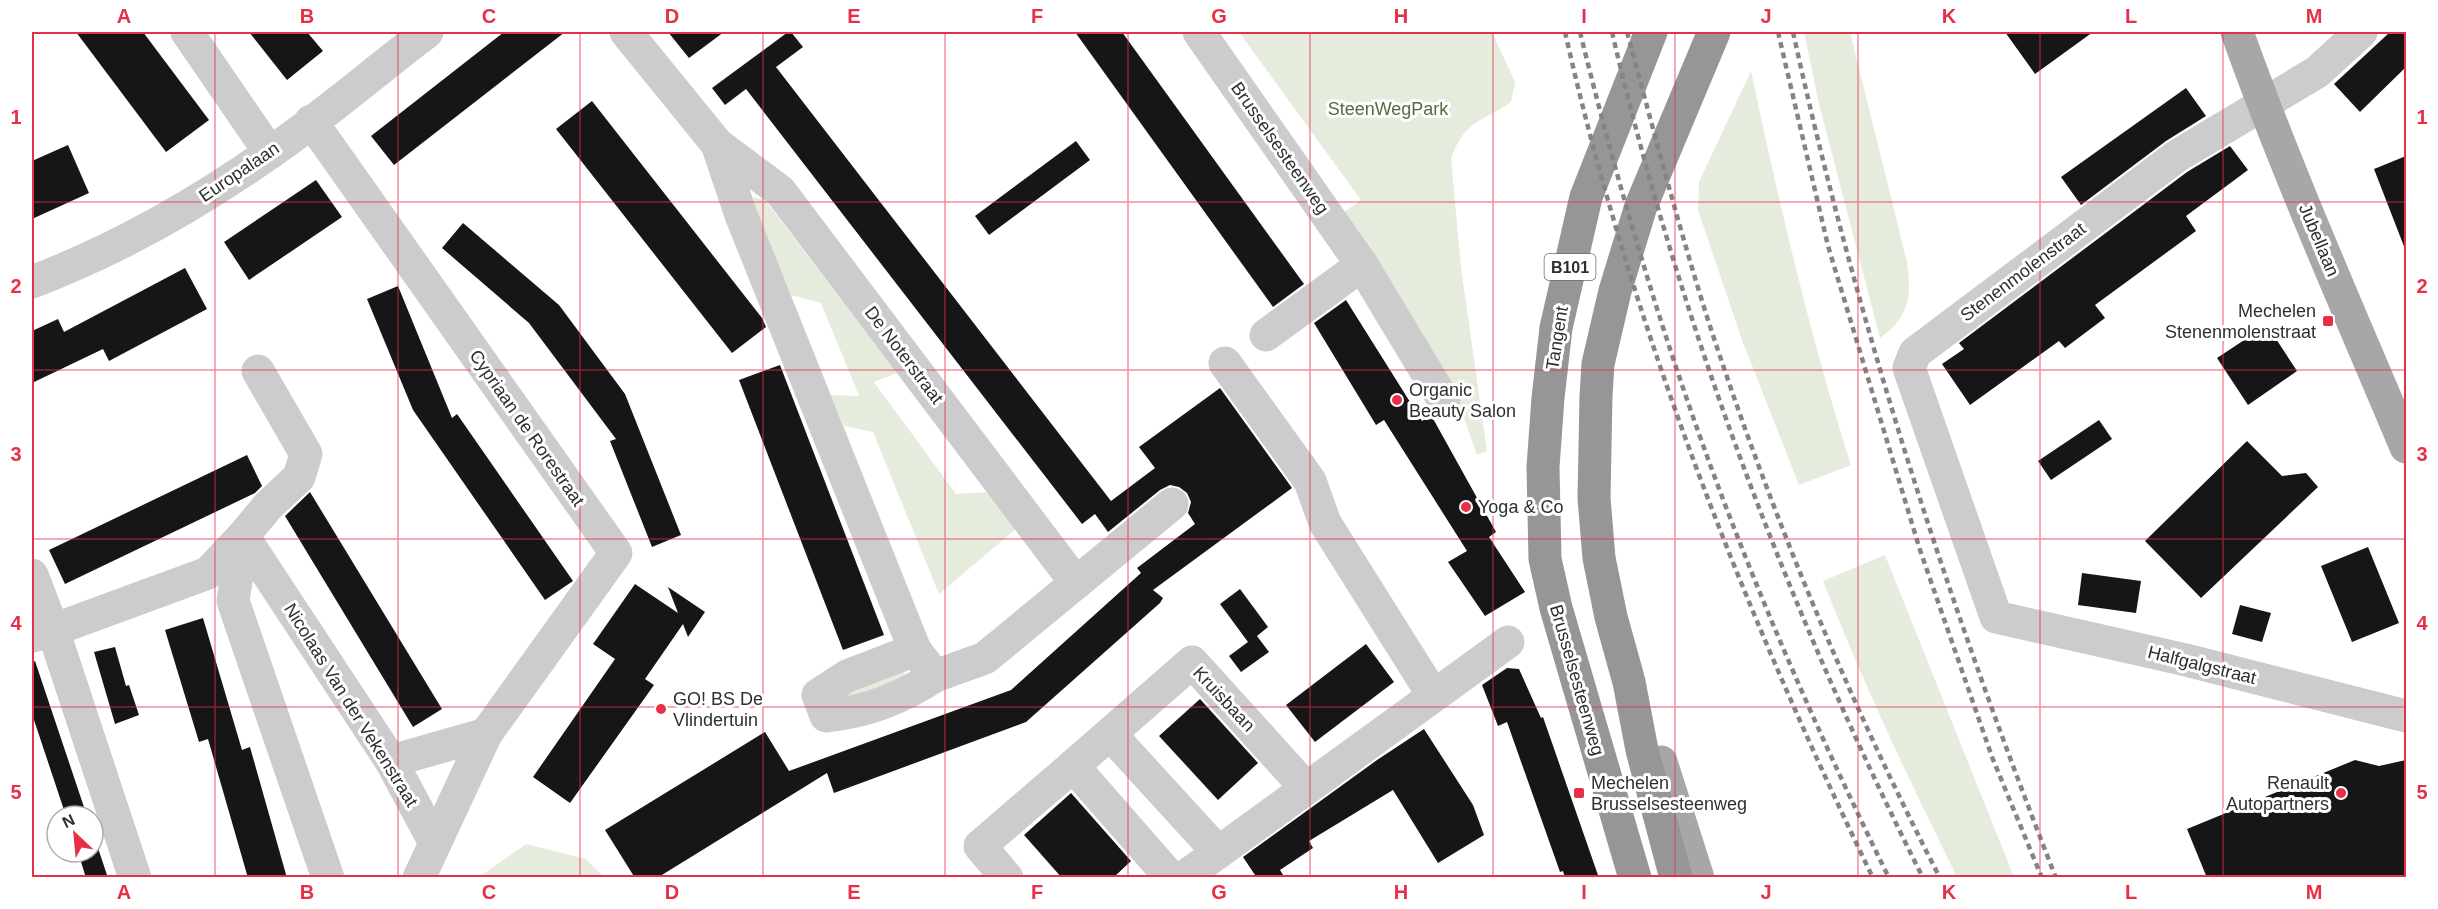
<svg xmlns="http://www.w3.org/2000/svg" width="2438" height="909" font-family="Arial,sans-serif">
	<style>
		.green { fill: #e6ecdd }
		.building { fill: #161616 }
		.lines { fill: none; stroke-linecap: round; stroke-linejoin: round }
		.minor { stroke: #ccc; stroke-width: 33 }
		.major { stroke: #a7a7a7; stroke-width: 33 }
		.highway { stroke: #969696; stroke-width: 33 }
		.rail { stroke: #848484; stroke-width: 4.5; stroke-dasharray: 6 4.5; stroke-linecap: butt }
		.grid { fill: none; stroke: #e73047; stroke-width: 1.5; stroke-opacity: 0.55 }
		.poi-dot { fill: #e73047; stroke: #fff; stroke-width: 2 }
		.labels { text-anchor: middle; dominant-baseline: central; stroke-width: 6; stroke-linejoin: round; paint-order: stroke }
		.shield { fill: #fff; stroke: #6d6d6d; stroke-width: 1.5 }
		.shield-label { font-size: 16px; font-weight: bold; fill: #2f2f2f }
		.park-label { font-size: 18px; fill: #556b3c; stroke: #fff }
		.street-label { font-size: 18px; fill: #2f2f2f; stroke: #fff }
		.poi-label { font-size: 18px; fill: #2f2f2f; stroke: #fff; text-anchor: start }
		.neatline { fill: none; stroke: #e73047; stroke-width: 2 }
		.grid-label { font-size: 20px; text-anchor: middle; font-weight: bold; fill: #e73047 }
	</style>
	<rect width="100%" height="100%" fill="#fff"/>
	<g class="green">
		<path d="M 1239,32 L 1492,32 L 1515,82 L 1511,102 C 1481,123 1465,119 1451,159 L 1461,267 L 1487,451 L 1477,455 L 1462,413 L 1447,382 L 1337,217 L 1361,200 Z"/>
		<path d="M 1804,32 L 1850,32 L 1907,262 C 1912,296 1909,317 1880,338 L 1819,104 Z"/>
		<path d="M 1751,71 C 1779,203 1810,336 1851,465 L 1799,485 L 1742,340 L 1698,210 L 1699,182 Z"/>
		<path d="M 754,197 L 765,200 L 897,373 L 874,382 L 956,494 L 988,492 L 1016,529 L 939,594 L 873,432 L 844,426 L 830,395 L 859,396 L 821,303 L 791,295 L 752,210 Z"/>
		<path d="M 1885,555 L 2014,877 L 1957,877 C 1909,780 1863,683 1823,581 Z"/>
		<path d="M 903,669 L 907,679 L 850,700 L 847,692 Z"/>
		<path d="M 526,844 L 586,859 L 604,877 L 479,877 Z"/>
	</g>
	<g class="building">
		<path d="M 76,32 L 143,32 L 209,120 L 166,152 Z"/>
		<path d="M 249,32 L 307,32 L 323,51 L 287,80 Z"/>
		<path d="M 504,32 L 565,32 L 394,165 L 371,136 Z"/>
		<path d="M 668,32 L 724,32 L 689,58 Z"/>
		<path d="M 788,32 L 791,32 L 803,47 L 776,67 L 1111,501 L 1155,468 L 1139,447 L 1220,388 L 1292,488 L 1153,590 L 1163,598 L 1160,603 L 1026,722 L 834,793 L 827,773 L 657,878 L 635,878 L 605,830 L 765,732 L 789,771 L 1011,690 L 1141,573 L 1137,568 L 1195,524 L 1188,513 L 1191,502 L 1187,493 L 1179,487 L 1170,485 L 1160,490 L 1108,532 L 1095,514 L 1082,524 L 746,89 L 725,105 L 712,88 Z"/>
		<path d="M 1075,32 L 1122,32 L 1304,284 L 1273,307 Z"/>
		<path d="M 2005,32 L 2093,32 L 2035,74 Z"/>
		<path d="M 2390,32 L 2406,32 L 2406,67 L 2360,112 L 2334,84 Z"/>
		<path d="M 2186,88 L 2206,116 L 2166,141 L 2081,205 L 2061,177 Z"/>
		<path d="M 592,101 L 762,318 L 766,327 L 732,353 L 556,129 Z"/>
		<path d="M 1076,141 L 1090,160 L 989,235 L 975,216 Z"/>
		<path d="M 68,145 L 89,193 L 32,219 L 32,161 Z"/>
		<path d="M 2230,146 L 2248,170 L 2186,216 L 2196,231 L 2095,305 L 2105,318 L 2065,348 L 2059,341 L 1970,405 L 1942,364 L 1964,349 L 1959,343 L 2187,172 Z"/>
		<path d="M 2406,156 L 2406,249 L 2405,249 L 2374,169 Z"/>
		<path d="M 316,180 L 342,217 L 249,280 L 224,242 Z"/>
		<path d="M 463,223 L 559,305 L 625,394 L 681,535 L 652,547 L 610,441 L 616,439 L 529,323 L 442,248 Z"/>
		<path d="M 185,268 L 207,309 L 109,361 L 103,349 L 32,383 L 32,331 L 58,319 L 64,332 Z"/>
		<path d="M 398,286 L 452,418 L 457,414 L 573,581 L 545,600 L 413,410 L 367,299 Z"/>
		<path d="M 1346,300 L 1422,421 L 1431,415 L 1496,532 L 1489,537 L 1525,592 L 1485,616 L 1448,562 L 1467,551 L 1384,420 L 1376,425 L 1314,323 Z"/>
		<path d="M 2267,325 L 2297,371 L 2248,405 L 2217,358 Z"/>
		<path d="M 780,365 L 884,635 L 843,650 L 739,380 Z"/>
		<path d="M 2099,420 L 2112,439 L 2051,480 L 2038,461 Z"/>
		<path d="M 2247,441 L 2282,476 L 2306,473 L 2318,487 L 2201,598 L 2145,541 Z"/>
		<path d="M 247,455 L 262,486 L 255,493 L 65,584 L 49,550 Z"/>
		<path d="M 310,492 L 442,709 L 413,727 L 285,516 Z"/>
		<path d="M 2368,547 L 2399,623 L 2352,642 L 2321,566 Z"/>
		<path d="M 2082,573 L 2141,581 L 2136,613 L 2078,605 Z"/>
		<path d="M 635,584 L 678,613 L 668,587 L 705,612 L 688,637 L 683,624 L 645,679 L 654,685 L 570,803 L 533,777 L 615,659 L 593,644 Z"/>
		<path d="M 1240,589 L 1268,627 L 1257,636 L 1269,652 L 1241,672 L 1229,656 L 1248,642 L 1220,604 Z"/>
		<path d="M 2240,605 L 2271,613 L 2262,642 L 2232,634 Z"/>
		<path d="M 203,618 L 242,750 L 250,747 L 287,878 L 248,878 L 208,739 L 199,742 L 165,630 Z"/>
		<path d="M 1366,644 L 1394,682 L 1315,742 L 1286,705 Z"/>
		<path d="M 115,647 L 126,686 L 129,685 L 139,715 L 115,724 L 94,652 Z"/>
		<path d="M 35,661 L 87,816 L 66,816 L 32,714 L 32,662 Z"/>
		<path d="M 1507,668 L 1519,669 L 1541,718 L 1543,717 L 1599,878 L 1565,878 L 1563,871 L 1560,872 L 1507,722 L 1498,726 L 1482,685 Z"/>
		<path d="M 1200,699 L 1258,763 L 1218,800 L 1159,736 Z"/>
		<path d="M 1424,729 L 1473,805 L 1484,835 L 1438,863 L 1393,790 L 1309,841 L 1313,848 L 1280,870 L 1285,878 L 1257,878 L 1243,857 L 1377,760 Z"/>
		<path d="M 2355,760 L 2379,766 L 2406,760 L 2406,878 L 2207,878 L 2187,829 Z"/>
		<path d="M 1071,793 L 1131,861 L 1113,878 L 1062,878 L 1024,835 Z"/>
		<path d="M 93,834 L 96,842 L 108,878 L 86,878 L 78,852 L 93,852 Z"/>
	</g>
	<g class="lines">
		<g class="minor">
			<path d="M 187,32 L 270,153"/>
			<path d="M 626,32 L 717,144 L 780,191 L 1076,583 L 985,658 L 935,676 L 915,650 L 741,215 L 717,144"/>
			<path d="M 1199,32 L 1362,265 L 1444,401"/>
			<path d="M 2361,32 L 2317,72 L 2177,156 L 1915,353 L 1909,368 L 1996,617 L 2186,660 L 2406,716"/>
			<path d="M 311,121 L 616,553 L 486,734 L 419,878"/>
			<path d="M 32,282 C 116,250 194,206 268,154 C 323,117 374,72 427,32"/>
			<path d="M 1266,335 L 1362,265"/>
			<path d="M 1225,363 L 1310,481 L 1325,523 L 1433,695"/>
			<path d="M 258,371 L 306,454 L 299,477 L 268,506 L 243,536 L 233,601 L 328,878"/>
			<path d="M 32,575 L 53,630 L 208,573 L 243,536 L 391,761 L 435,843"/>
			<path d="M 1076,583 L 1172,504"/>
			<path d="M 33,636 L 53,630 L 135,878"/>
			<path d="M 915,650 L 847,676 L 818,695 L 826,716 C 866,712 902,698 935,676"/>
			<path d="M 1110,734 L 1218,852"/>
			<path d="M 391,761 L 486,734"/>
			<path d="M 1073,766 L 1192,662 L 1306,788"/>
			<path d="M 1007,878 L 980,846 L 1073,766 L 1171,878"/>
			<path d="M 1183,878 L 1508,642"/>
		</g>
		<g class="major">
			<path d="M 2237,32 C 2287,172 2348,309 2406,447"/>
			<path d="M 1661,762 L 1698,878"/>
		</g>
		<g class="highway">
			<path d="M 1635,878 L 1556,608 L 1545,559 L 1543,467 L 1548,398 L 1556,328 L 1586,197 L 1651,32"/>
			<path d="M 1676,878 L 1642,750 L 1629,682 L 1611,617 L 1599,558 L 1594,498 L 1596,396 L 1598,364 L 1615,291 L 1641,206 L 1714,32"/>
		</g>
		<g class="rail">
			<path d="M 1565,32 C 1631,325 1742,607 1873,878"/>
			<path d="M 1580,32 C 1622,203 1673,373 1738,538 C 1783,653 1834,766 1889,878"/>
			<path d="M 1612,32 C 1680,324 1788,609 1923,878"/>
			<path d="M 1627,32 C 1653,128 1678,225 1708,320 C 1770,511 1848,699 1940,878"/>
			<path d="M 1778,32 L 1828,246 L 1920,550 L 1992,757 L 2042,878"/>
			<path d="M 1793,32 C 1856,320 1948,603 2056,878"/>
		</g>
	</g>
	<path class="grid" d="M 215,32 L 215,878M 398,32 L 398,878M 580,32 L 580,878M 763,32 L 763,878M 945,32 L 945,878M 1128,32 L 1128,878M 1310,32 L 1310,878M 1493,32 L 1493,878M 1675,32 L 1675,878M 1858,32 L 1858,878M 2040,32 L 2040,878M 2223,32 L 2223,878M 32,202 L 2406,202M 32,370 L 2406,370M 32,539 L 2406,539M 32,707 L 2406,707"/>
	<g class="poi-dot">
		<rect x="2322" y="315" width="12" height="12" rx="3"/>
		<circle cx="1397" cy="400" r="6"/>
		<circle cx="1466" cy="507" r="6"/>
		<circle cx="661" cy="709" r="6"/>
		<rect x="1573" y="787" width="12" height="12" rx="3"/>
		<circle cx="2341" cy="793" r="6"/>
	</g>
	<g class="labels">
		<rect class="shield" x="1544.5" y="254" width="51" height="26" rx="4.5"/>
		<g class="shield-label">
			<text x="1570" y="267">B101</text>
		</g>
		<g class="park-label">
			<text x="1388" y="109">SteenWegPark</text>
		</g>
		<g class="street-label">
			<text transform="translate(1280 148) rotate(55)">Brusselsesteenweg</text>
			<text transform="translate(239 172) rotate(-34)">Europalaan</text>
			<text transform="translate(2319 240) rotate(67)">Jubellaan</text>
			<text transform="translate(2023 272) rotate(-37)">Stenenmolenstraat</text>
			<text transform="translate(1557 338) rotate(-81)">Tangent</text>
			<text transform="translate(904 355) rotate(53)">De Noterstraat</text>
			<text transform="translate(527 428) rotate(55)">Cypriaan de Rorestraat</text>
			<text transform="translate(2202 665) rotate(14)">Halfgalgstraat</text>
			<text transform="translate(1577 680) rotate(74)">Brusselsesteenweg</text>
			<text transform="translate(1224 699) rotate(47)">Kruisbaan</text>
			<text transform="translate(351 705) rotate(58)">Nicolaas Van der Vekenstraat</text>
		</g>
		<g class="poi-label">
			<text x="2316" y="311" text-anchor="end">Mechelen<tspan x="2316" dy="21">Stenenmolenstraat</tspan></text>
			<text x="1409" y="390">Organic<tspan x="1409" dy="21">Beauty Salon</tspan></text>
			<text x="1478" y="507">Yoga &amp; Co</text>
			<text x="673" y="699">GO! BS De<tspan x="673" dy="21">Vlindertuin</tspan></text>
			<text x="1591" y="783">Mechelen<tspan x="1591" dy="21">Brusselsesteenweg</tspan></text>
			<text x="2329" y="783" text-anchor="end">Renault<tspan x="2329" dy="21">Autopartners</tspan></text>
		</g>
	</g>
	<rect width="2438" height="909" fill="none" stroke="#ffffff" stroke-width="66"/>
	<g transform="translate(75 834) rotate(334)"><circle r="28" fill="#ffffff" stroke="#acacac" stroke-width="1.5"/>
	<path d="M0-4.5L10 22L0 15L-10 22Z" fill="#e73047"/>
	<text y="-9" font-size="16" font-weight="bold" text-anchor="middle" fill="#2f2f2f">N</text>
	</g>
	<rect x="33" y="33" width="2372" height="843" class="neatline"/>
	<g class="grid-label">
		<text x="124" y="23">A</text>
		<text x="307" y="23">B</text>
		<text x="489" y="23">C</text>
		<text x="672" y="23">D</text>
		<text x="854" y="23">E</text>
		<text x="1037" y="23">F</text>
		<text x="1219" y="23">G</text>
		<text x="1401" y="23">H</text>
		<text x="1584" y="23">I</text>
		<text x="1766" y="23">J</text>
		<text x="1949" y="23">K</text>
		<text x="2131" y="23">L</text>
		<text x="2314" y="23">M</text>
		<text x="16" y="124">1</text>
		<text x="2422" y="124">1</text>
		<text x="16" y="293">2</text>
		<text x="2422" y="293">2</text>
		<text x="16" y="461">3</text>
		<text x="2422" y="461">3</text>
		<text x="16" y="630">4</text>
		<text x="2422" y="630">4</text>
		<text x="16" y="799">5</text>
		<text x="2422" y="799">5</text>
		<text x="124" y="899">A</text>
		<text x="307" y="899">B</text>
		<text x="489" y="899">C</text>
		<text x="672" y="899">D</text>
		<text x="854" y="899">E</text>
		<text x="1037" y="899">F</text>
		<text x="1219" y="899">G</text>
		<text x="1401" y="899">H</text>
		<text x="1584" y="899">I</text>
		<text x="1766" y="899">J</text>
		<text x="1949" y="899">K</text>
		<text x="2131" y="899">L</text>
		<text x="2314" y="899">M</text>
	</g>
</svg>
